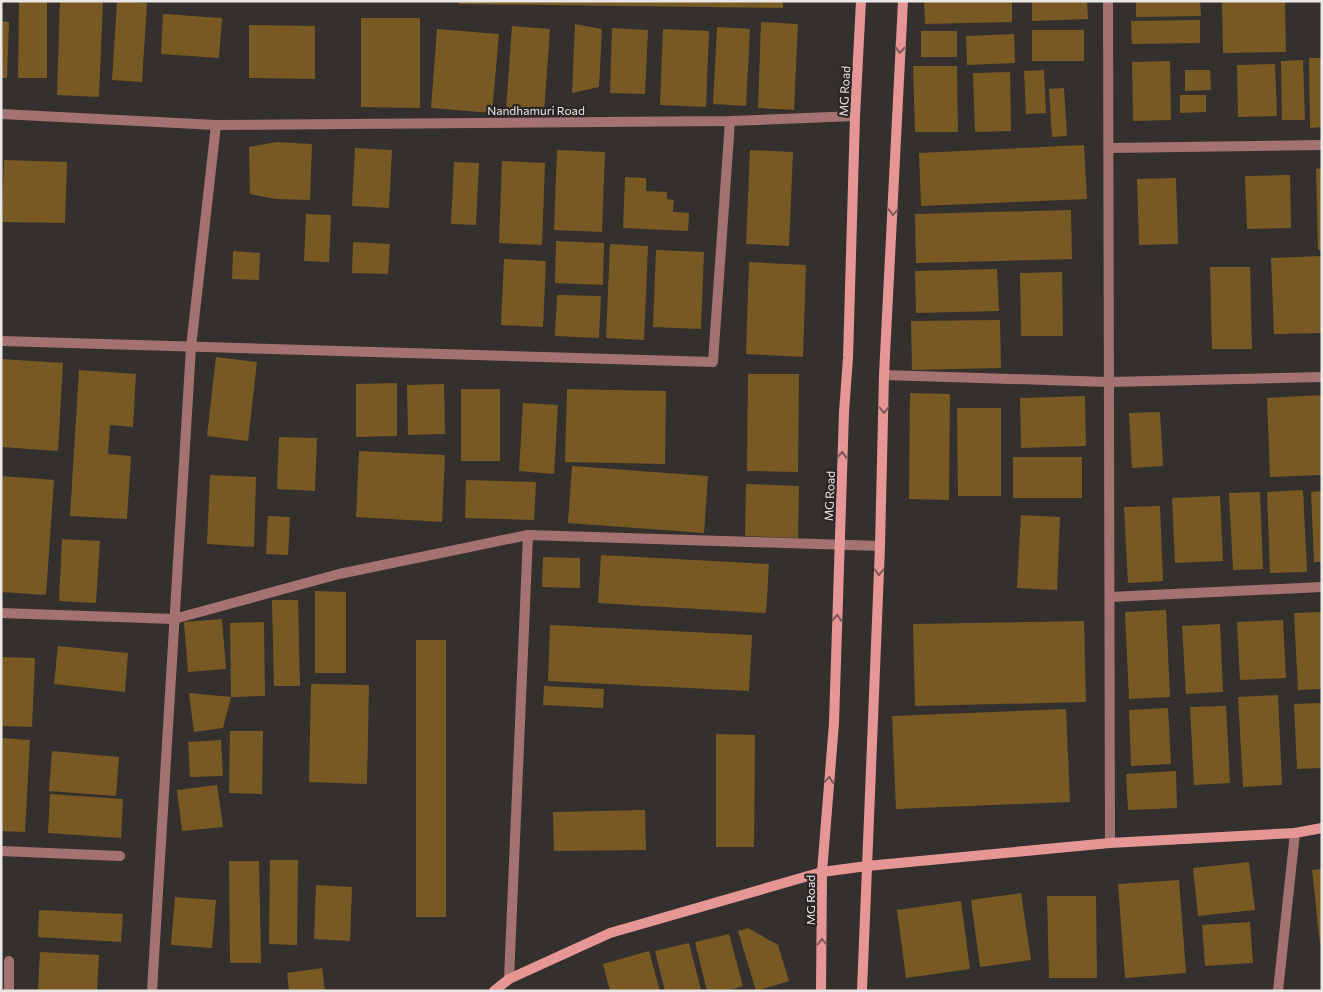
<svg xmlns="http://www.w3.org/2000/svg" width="1323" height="992" font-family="Commissioner,sans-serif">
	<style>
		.building { fill: #785923 }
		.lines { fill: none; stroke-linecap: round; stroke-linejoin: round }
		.lane { stroke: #a47271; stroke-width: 10 }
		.street { stroke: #a47271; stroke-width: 10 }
		.secondary { stroke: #e59695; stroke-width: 10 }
		.oneway { stroke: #7e5857 }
		.labels { text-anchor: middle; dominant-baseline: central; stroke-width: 4.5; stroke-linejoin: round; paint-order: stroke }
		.street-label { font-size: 12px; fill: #eae8e7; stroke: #2a2625 }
	</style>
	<rect width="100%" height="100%" fill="#34302e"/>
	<g class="building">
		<path d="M 60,1 L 103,1 L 99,97 L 57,95 Z"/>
		<path d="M 117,1 L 147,3 L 142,82 L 112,80 Z"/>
		<path d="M 459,1 L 783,1 L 783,8 L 459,4 Z"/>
		<path d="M 924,1 L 1012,1 L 1012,22 L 925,24 Z"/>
		<path d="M 1032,1 L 1087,1 L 1088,19 L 1032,21 Z"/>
		<path d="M 1136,1 L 1200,1 L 1201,16 L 1136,17 Z"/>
		<path d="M 1222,1 L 1285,1 L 1286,52 L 1223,53 Z"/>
		<path d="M 19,2 L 47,2 L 47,78 L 18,78 Z"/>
		<path d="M 163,14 L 222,18 L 219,58 L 161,54 Z"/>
		<path d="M 361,18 L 420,18 L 420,108 L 361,107 Z"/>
		<path d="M 1200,20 L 1200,43 L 1132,44 L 1131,21 Z"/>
		<path d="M 1,21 L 9,22 L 7,78 L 1,78 Z"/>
		<path d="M 761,22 L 798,24 L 794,110 L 758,108 Z"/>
		<path d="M 575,24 L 602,29 L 599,87 L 572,93 Z"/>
		<path d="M 249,25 L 315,26 L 315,79 L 249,78 Z"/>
		<path d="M 512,26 L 550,29 L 544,113 L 506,110 Z"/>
		<path d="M 717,27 L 750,29 L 746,106 L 713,104 Z"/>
		<path d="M 612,28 L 648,30 L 645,94 L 610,93 Z"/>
		<path d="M 437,29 L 499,34 L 492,113 L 431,108 Z"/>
		<path d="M 663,29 L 709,31 L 706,107 L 660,105 Z"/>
		<rect x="1032" y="30" width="52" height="31"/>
		<rect x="921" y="31" width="36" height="26"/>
		<path d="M 1014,34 L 1015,63 L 967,65 L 966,36 Z"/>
		<path d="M 1309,58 L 1322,58 L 1322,127 L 1310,128 Z"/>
		<path d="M 1303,60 L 1305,120 L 1282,120 L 1281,61 Z"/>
		<path d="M 1170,61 L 1171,120 L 1133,121 L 1132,62 Z"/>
		<path d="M 1275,64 L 1277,116 L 1238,117 L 1237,65 Z"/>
		<path d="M 913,66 L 957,66 L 958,132 L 915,132 Z"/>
		<path d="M 1044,70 L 1046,113 L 1026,114 L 1024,71 Z"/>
		<path d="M 1185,70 L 1210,70 L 1211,90 L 1185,91 Z"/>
		<path d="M 1010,72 L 1011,131 L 975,132 L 973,73 Z"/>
		<path d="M 1064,88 L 1067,136 L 1052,137 L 1049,89 Z"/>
		<path d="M 1180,95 L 1206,95 L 1206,112 L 1180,113 Z"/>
		<path d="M 277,142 L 312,144 L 310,200 L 275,199 L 250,194 L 249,147 Z"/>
		<path d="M 1084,145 L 1087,199 L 921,206 L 919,153 Z"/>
		<path d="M 355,148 L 392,150 L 389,208 L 352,206 Z"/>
		<path d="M 557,150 L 605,152 L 602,232 L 554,230 Z"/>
		<path d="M 750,150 L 793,152 L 789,246 L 746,244 Z"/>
		<path d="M 4,160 L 67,162 L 65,223 L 2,222 Z"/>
		<path d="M 502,161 L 545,163 L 542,245 L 499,243 Z"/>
		<path d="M 454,162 L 479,163 L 476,225 L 451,224 Z"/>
		<path d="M 1322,168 L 1322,250 L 1318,250 L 1316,169 Z"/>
		<path d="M 1290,175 L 1291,228 L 1247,229 L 1245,176 Z"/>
		<path d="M 625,177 L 646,178 L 646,191 L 667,192 L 667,199 L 674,200 L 673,212 L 689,213 L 688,231 L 623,228 Z"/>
		<path d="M 1176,178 L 1178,244 L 1139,245 L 1137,179 Z"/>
		<path d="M 1071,210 L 1072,259 L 916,263 L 915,214 Z"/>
		<path d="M 306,214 L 331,215 L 329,262 L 304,261 Z"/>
		<path d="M 556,241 L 604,243 L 603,285 L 555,283 Z"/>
		<path d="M 353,242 L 390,244 L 388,274 L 352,273 Z"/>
		<path d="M 610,244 L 648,246 L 644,340 L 606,338 Z"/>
		<path d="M 656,250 L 704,252 L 701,329 L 653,327 Z"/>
		<path d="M 233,251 L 260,253 L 259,280 L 232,279 Z"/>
		<path d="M 1321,256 L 1322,333 L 1274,334 L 1271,258 Z"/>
		<path d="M 504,259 L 546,261 L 543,327 L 501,325 Z"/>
		<path d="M 749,262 L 806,265 L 803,357 L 746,354 Z"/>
		<path d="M 1210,267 L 1250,267 L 1252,349 L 1212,349 Z"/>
		<path d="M 997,269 L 999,311 L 916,313 L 915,271 Z"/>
		<path d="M 1062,272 L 1063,336 L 1021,336 L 1020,273 Z"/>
		<path d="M 557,295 L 601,296 L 599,338 L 555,336 Z"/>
		<path d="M 1000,320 L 1001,368 L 912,370 L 911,321 Z"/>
		<path d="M 216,357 L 257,362 L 248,441 L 207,436 Z"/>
		<path d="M 1,359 L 63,363 L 58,451 L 1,447 Z"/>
		<path d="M 79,370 L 136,374 L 133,427 L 110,425 L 108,454 L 131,456 L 127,519 L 70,516 Z"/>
		<path d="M 748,374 L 799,374 L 798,472 L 747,471 Z"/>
		<path d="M 397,383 L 397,436 L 356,437 L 356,384 Z"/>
		<path d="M 444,384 L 445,434 L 408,435 L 407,385 Z"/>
		<rect x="461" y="389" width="39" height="72"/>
		<path d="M 567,389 L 666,391 L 665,464 L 565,462 Z"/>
		<path d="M 910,393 L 950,394 L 949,500 L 909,499 Z"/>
		<path d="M 1322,395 L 1322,475 L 1270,477 L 1267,398 Z"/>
		<path d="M 1085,396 L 1086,446 L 1021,448 L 1020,398 Z"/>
		<path d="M 523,403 L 558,405 L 554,474 L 519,471 Z"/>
		<path d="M 957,408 L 1001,408 L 1001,496 L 958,496 Z"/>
		<path d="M 1160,412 L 1163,466 L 1132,468 L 1129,413 Z"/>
		<path d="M 279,437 L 317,438 L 315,491 L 277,489 Z"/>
		<path d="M 359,451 L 445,455 L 442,522 L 356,517 Z"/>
		<rect x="1013" y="457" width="69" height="41"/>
		<path d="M 572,466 L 708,476 L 704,533 L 568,523 Z"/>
		<path d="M 210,475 L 256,477 L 254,547 L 207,544 Z"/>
		<path d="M 1,476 L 54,480 L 46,595 L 1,592 Z"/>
		<path d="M 466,480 L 536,482 L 534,520 L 465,518 Z"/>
		<path d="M 746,484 L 799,486 L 798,538 L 745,536 Z"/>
		<path d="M 1303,490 L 1307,572 L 1270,573 L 1267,492 Z"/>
		<path d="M 1322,491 L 1322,562 L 1314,562 L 1311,492 Z"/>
		<path d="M 1260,492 L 1263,569 L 1233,570 L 1229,493 Z"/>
		<path d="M 1220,496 L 1223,561 L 1175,563 L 1172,498 Z"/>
		<path d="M 1160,506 L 1163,581 L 1128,583 L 1124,507 Z"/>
		<path d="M 1021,515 L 1060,517 L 1057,590 L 1017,588 Z"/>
		<path d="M 268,516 L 290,517 L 288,555 L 266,554 Z"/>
		<path d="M 62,539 L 100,541 L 96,603 L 59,601 Z"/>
		<path d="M 601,555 L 769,564 L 766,613 L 598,603 Z"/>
		<path d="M 543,557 L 580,558 L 580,588 L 542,587 Z"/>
		<path d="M 315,591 L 346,592 L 346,673 L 315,673 Z"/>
		<path d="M 272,600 L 298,600 L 300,686 L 274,686 Z"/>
		<path d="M 1166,610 L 1170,697 L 1129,699 L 1125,612 Z"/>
		<path d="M 1322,612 L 1322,689 L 1298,690 L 1294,613 Z"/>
		<path d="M 222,619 L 226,669 L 188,672 L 184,622 Z"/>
		<path d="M 1283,620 L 1286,678 L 1240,680 L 1237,622 Z"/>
		<path d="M 1084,621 L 1086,702 L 915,706 L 913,624 Z"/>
		<path d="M 264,622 L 265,696 L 231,697 L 230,623 Z"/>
		<path d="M 1220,624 L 1223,692 L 1186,694 L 1182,626 Z"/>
		<path d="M 550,625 L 752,635 L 749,691 L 548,681 Z"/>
		<rect x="416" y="640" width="30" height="277"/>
		<path d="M 58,646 L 128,653 L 125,692 L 54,684 Z"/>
		<path d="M 1,657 L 35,658 L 32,727 L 1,726 Z"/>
		<path d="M 311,684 L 369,685 L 367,784 L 309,782 Z"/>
		<path d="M 544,686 L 604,689 L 603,708 L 543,705 Z"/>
		<path d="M 189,693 L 231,697 L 223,728 L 194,732 Z"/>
		<path d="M 1278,695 L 1282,785 L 1243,787 L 1238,697 Z"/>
		<path d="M 1322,703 L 1322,768 L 1297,769 L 1294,704 Z"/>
		<path d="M 1226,706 L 1230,783 L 1194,785 L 1190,707 Z"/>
		<path d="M 1168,708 L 1171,764 L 1131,766 L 1129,710 Z"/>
		<path d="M 1066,709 L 1070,802 L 896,809 L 892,716 Z"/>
		<path d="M 230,731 L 263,731 L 262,794 L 229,793 Z"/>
		<path d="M 716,734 L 755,735 L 754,847 L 716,847 Z"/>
		<path d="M 1,738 L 30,740 L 25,832 L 1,831 Z"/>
		<path d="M 221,740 L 223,776 L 190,777 L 188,742 Z"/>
		<path d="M 52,751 L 119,757 L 116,796 L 49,791 Z"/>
		<path d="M 1176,771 L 1177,808 L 1128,810 L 1126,774 Z"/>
		<path d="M 217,785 L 223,827 L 182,831 L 177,790 Z"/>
		<path d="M 50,794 L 123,799 L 121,838 L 48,833 Z"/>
		<path d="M 645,810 L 646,850 L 554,851 L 553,812 Z"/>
		<path d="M 270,860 L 298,860 L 297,945 L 269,944 Z"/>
		<path d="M 229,861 L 259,861 L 261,963 L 230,963 Z"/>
		<path d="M 1249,862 L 1255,910 L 1198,916 L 1193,868 Z"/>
		<path d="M 1322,869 L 1322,943 L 1320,944 L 1312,870 Z"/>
		<path d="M 1179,880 L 1186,973 L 1125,978 L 1118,884 Z"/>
		<path d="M 316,885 L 352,887 L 350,941 L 314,939 Z"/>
		<path d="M 1021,893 L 1031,960 L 980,967 L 971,900 Z"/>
		<path d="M 1047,896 L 1096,896 L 1097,978 L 1049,978 Z"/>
		<path d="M 175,897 L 216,900 L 212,948 L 171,945 Z"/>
		<path d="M 961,901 L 970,969 L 906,978 L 897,910 Z"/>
		<path d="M 39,910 L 123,914 L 121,942 L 38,937 Z"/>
		<path d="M 1250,922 L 1253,963 L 1205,966 L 1202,925 Z"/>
		<path d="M 748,928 L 778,945 L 789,981 L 756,991 L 738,931 Z"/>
		<path d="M 729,934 L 743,986 L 726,991 L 707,991 L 695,942 Z"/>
		<path d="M 689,943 L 701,990 L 665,991 L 655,951 Z"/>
		<path d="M 649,951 L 660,991 L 610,991 L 603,964 Z"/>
		<path d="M 40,952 L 99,955 L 97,991 L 38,990 Z"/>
		<path d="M 322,968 L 325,991 L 289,991 L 287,973 Z"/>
	</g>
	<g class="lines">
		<path class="lane" d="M 9,961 L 9,991"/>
		<g class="street">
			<path d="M 1108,1 L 1110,843"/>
			<path d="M 1,114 L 216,125 L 191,347 L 152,991"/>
			<path d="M 216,125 L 730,121 L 855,116"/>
			<path d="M 1109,148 L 1322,145"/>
			<path d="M 1,341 L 713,362 L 730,121"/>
			<path d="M 884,375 L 1109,382 L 1322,377"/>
			<path d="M 1110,597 L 1322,587"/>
			<path d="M 1,613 L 174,619 L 339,574 L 528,535 L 880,546"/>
			<path d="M 1,851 L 120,856"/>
			<path d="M 509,979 L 528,535"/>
			<path d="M 1278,991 L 1295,833"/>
		</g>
		<g class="secondary">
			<path d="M 494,991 L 509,979 L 610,933 L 822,872 L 867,866 L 1110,843 L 1295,833 L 1322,828"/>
			<path d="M 821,991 L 822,872 L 834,723 L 844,412 L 848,358 L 855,116 L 861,1"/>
			<path d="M 862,991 L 880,546 L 884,375 L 903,1"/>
		</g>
	</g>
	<defs><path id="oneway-chevron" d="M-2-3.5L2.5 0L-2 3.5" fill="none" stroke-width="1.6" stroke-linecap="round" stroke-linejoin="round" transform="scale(1.25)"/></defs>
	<g class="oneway">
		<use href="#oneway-chevron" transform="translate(900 50) rotate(93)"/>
		<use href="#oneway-chevron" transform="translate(893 212) rotate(93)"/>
		<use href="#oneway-chevron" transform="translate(884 410) rotate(91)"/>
		<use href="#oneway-chevron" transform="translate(842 455) rotate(-88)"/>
		<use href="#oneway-chevron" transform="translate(879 572) rotate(92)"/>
		<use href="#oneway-chevron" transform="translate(837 618) rotate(-88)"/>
		<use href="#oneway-chevron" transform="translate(829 780) rotate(-85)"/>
		<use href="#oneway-chevron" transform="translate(822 942) rotate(-90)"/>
	</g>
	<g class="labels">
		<g class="street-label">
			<text transform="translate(844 91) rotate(-87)">MG Road</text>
			<text x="536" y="110">Nandhamuri Road</text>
			<text transform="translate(829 496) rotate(-88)">MG Road</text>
			<text transform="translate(810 900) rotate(-90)">MG Road</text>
		</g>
	</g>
	<rect width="1323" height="992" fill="none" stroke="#eae8e7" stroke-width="5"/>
</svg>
